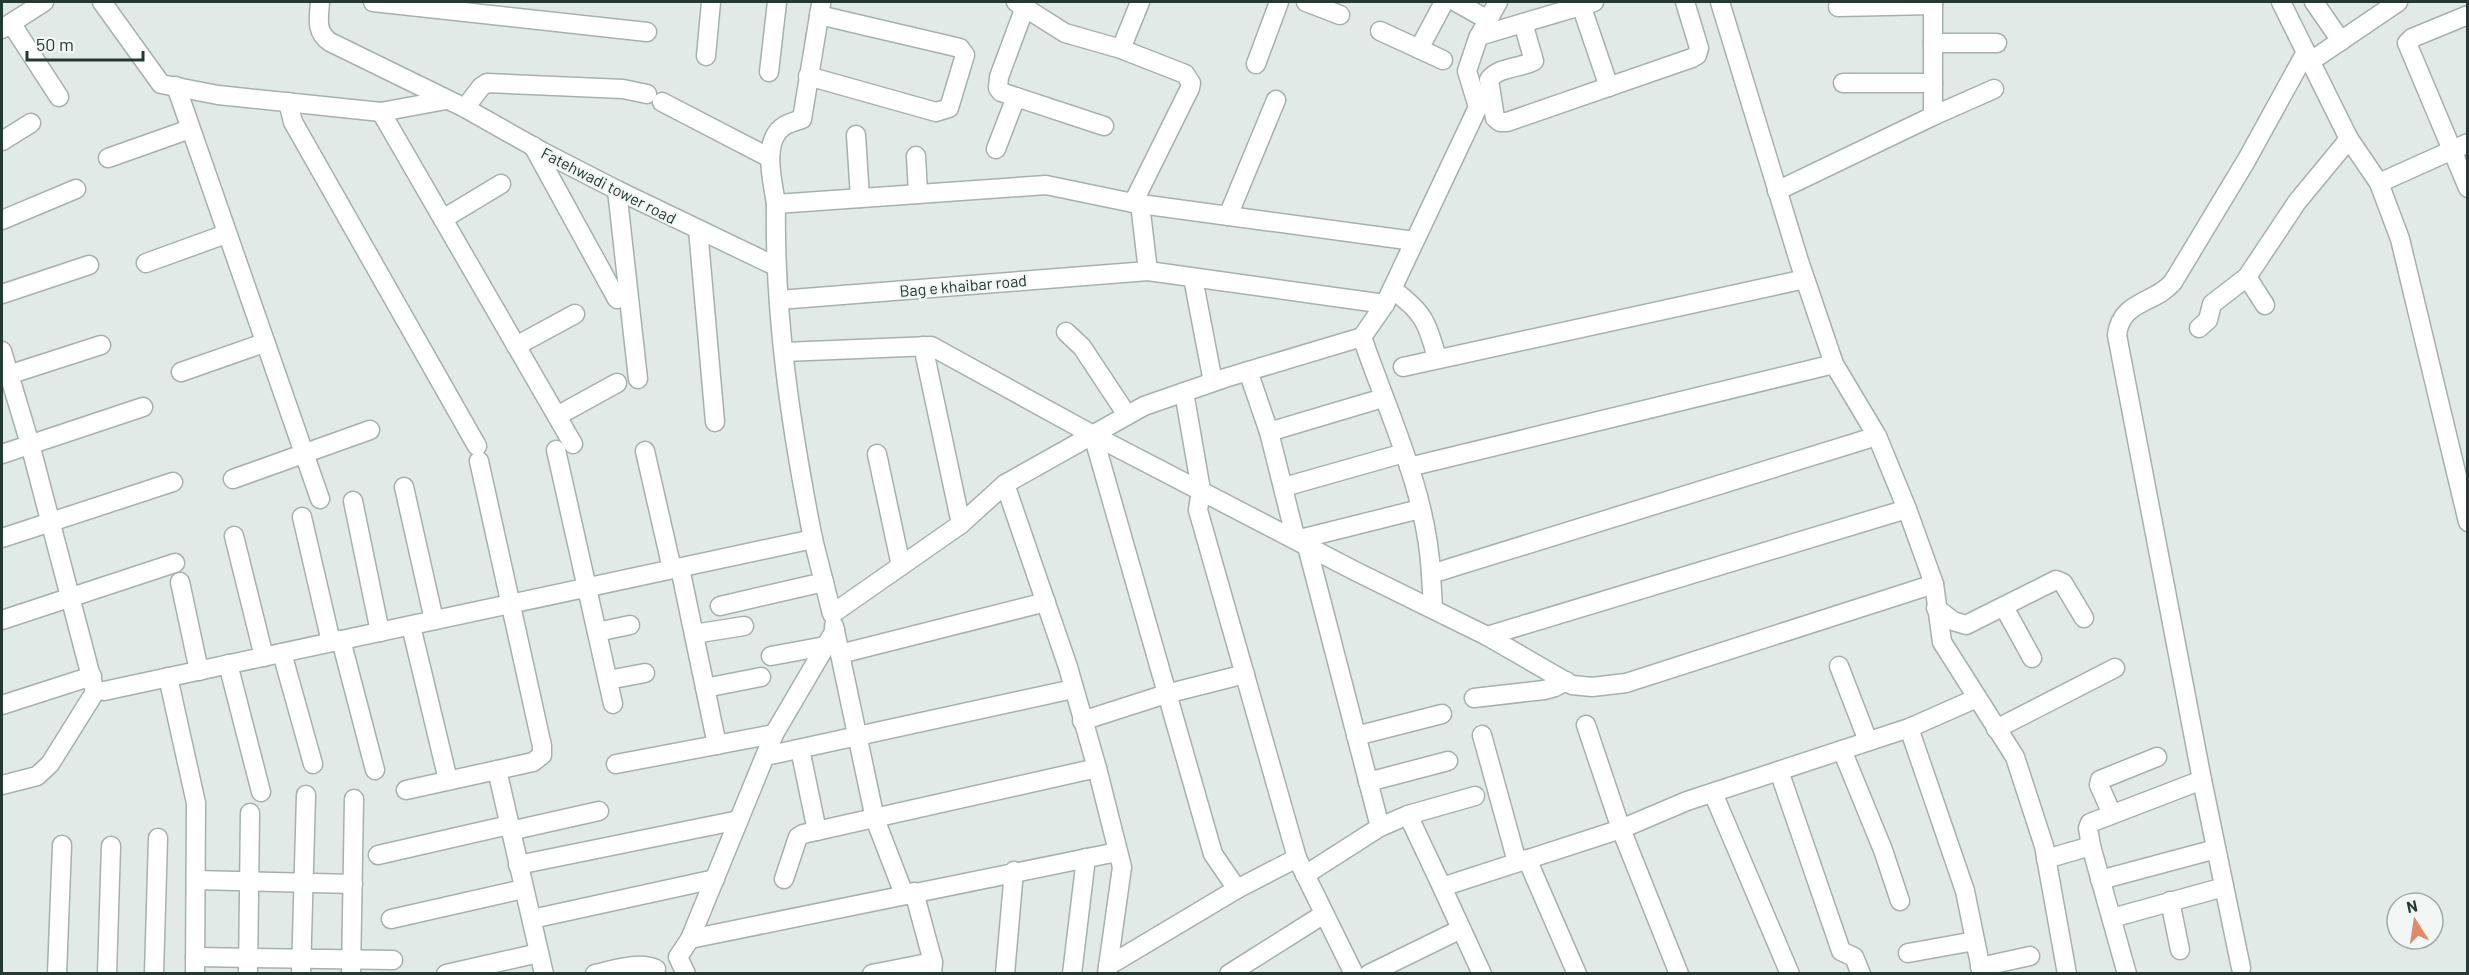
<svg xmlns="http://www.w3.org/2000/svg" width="2469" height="975" font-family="Barlow,sans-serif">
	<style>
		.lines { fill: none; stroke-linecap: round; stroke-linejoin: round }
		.street-casing { stroke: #a5b1ae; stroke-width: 21 }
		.street { stroke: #fff; stroke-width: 18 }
		.labels { text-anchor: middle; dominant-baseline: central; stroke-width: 4.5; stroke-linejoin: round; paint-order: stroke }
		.street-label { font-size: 16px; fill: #243934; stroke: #f2f7f5 }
	</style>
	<rect width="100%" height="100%" fill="#e2eae7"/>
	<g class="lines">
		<defs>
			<g id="street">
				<path d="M 102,2 L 161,84 L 218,95 L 381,112 L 446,100"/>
				<path d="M 320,2 C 319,17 315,32 330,42 L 465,108 L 543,152 L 617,190 L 775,266"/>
				<path d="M 373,2 L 647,32"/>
				<path d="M 1306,2 L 1340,15"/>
				<path d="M 1456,2 L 1488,20"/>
				<path d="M 1720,2 L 1799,261 L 1834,364 L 1877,436 L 1907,509 L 1934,584 L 1942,642 L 2015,757 L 2044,846 L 2067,974"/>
				<path d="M 2281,2 L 2349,139 L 2379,183 L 2400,239 L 2468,522"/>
				<path d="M 2314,2 L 2341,41"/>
				<path d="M 1581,5 L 1609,87"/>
				<path d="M 1025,7 L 999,77 L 998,88 L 1001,92 L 1104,126"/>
				<path d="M 1838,7 L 1933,5"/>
				<path d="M 2468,15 L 2412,38 L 2407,43 L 2468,188"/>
				<path d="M 11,23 L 59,97"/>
				<path d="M 1523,23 L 1534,61 C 1521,68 1497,67 1489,80 L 1495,118 L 1500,122 L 1507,122 L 1692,58 L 1697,55 L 1699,48 L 1685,2"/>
				<path d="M 2,29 L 44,2"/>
				<path d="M 1380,31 L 1443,60"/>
				<path d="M 1479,36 L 1594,2"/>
				<path d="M 1933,43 L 1997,43"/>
				<path d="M 1121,49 L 1140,2"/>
				<path d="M 1419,49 L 1444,2"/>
				<path d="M 706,56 L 711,2"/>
				<path d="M 2311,61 L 2398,2"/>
				<path d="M 1256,64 L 1279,2"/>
				<path d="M 769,72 L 777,2"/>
				<path d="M 808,76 L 936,112 L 949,108 L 965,55 L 960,48 L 819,15"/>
				<path d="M 1843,83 L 1933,83"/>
				<path d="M 176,86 L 320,499"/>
				<path d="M 288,102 L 293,122 L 477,446"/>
				<path d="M 662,102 L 770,158"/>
				<path d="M 465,108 L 481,87 L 487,83 L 623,89 L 647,94"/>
				<path d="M 381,112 L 573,444"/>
				<path d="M 1933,116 L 1994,89"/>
				<path d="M 856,135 L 860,198"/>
				<path d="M 2,141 L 31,123"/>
				<path d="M 533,146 L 617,299"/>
				<path d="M 996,149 L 1016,97"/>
				<path d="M 916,156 L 918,194"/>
				<path d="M 108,158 L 190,129"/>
				<path d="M 2379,183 L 2468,143"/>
				<path d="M 617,190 L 638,379"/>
				<path d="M 1777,191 L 1933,116 L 1933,2"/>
				<path d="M 1133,203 L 1414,241"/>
				<path d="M 776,204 C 773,182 761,141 784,126 C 789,123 796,121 802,119 L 821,4"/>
				<path d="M 1140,204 L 1148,271"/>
				<path d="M 1228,216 L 1276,100"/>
				<path d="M 443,219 L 501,184"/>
				<path d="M 2,220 L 76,189"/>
				<path d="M 698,229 L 715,422"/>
				<path d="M 146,263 L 226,234"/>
				<path d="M 2247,277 L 2265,305"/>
				<path d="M 1193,278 L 1213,382"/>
				<path d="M 1392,289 C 1423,312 1427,321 1437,358"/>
				<path d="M 2,294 L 89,265"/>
				<path d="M 779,300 L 1148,271 L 1385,304"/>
				<path d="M 2199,328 L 2208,320 L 2212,304 L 2247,277 L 2297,202 L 2349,139"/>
				<path d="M 1066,332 L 1082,347 L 1127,415"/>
				<path d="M 1362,337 L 1385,304 L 1478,107 L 1467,71 L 1478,38 L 1498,2"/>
				<path d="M 516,346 L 575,314"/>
				<path d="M 923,346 L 961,524"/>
				<path d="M 2,351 L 30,444 L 95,692 L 50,764 L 37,776 L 2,785"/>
				<path d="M 784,352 L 931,346 L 1093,435 L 1213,854 L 1237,889"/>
				<path d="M 1403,367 L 1805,279"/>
				<path d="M 1248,371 L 1269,432 L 1296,540 L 1420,509"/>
				<path d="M 181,372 L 264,343"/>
				<path d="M 2,377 L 101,345"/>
				<path d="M 1184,392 L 1201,490 L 1198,510 L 1297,858 L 1354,974"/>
				<path d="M 557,416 L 617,383"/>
				<path d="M 1269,432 L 1383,398"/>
				<path d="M 1093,435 L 1355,571 L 1487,636 L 1572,685 L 1592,687 L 1626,683 L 1934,584"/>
				<path d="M 556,450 L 613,704"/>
				<path d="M 645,451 L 672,569"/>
				<path d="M 2,454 L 143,407"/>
				<path d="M 877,454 L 901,566"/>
				<path d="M 479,461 L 542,746 L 542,755 L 533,762 L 497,770 L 544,974"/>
				<path d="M 1409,467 L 1834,364"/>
				<path d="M 233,479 L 370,430"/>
				<path d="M 1005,484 L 1068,667 L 1097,768 L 1122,867 L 1107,974"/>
				<path d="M 404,487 L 434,620"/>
				<path d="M 1284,487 L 1404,453"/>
				<path d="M 353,501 L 380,632"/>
				<path d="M 302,517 L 331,642"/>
				<path d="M 234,536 L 264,657"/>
				<path d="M 2,538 L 173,482"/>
				<path d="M 813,539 C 791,428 774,316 776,204 L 1046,185 L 1133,203 L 1190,88 L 1191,83 L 1185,74 L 1121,49 L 1065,33 L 1016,2"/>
				<path d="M 1307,546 L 1380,827"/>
				<path d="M 680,568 L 717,745"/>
				<path d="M 1431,574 L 1433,609"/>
				<path d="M 180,582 L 199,671"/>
				<path d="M 720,606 L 824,582"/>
				<path d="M 2004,607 L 2032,658"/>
				<path d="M 1936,608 L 1953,621 L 1966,625 L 2056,580 L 2063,583 L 2084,618"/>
				<path d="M 2,620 L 175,563"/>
				<path d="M 411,626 L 448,780"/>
				<path d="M 834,626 L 875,819 L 904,894"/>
				<path d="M 597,632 L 630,625"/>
				<path d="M 694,634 L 744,626"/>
				<path d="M 1487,636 L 1907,509"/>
				<path d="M 341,640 L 375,770"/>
				<path d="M 282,653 L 313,764"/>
				<path d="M 840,654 L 1046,602"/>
				<path d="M 771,656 L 825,646"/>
				<path d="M 228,664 L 261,792"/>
				<path d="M 1839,666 L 1868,741"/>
				<path d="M 168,677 L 196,803 L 195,974"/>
				<path d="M 608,680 L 645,673"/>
				<path d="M 705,688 L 761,677"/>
				<path d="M 104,691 L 813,539 L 832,614 L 961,524 L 1005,484 L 1144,406 L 1225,378 L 1362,337 C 1388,413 1427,492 1431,574 L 1877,436"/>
				<path d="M 1474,698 L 1544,690 L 1555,687 L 1566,681"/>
				<path d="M 2,705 L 92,676"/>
				<path d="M 1082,721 L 1166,694 L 1245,674"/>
				<path d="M 1909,728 L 1965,891 L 1982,974"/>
				<path d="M 1996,729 L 2115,668"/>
				<path d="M 1482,735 L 1517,862"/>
				<path d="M 1356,736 L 1442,714"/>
				<path d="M 800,749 L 817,831"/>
				<path d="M 1842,750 L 1883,850 L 1900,901"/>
				<path d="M 766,756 L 1073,689"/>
				<path d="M 616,764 L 774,734"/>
				<path d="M 1779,771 L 1838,942 L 1841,951 L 1854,957 L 1861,974"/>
				<path d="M 1368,782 L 1448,761"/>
				<path d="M 406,790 L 497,770"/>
				<path d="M 1713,793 L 1790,974"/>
				<path d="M 2112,814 L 2099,785 L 2100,780 L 2157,757"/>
				<path d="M 1408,815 L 1442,887"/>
				<path d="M 510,831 L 599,811"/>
				<path d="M 2091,846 L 2127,974"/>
				<path d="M 378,855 L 509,825"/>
				<path d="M 1527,859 L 1577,974"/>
				<path d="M 2046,859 L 2091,846 L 2088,828 L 2090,823 L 2202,780"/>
				<path d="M 518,865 L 739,820"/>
				<path d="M 1305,875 L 1380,827 L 1408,815 L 1475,796"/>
				<path d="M 784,879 L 798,837 L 803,834 L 1097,768"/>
				<path d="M 196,880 L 353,884"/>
				<path d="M 2100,880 L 2216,849"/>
				<path d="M 914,892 L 933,962"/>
				<path d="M 2170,901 L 2180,950"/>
				<path d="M 2112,918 L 2224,887"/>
				<path d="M 391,919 L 523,889"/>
				<path d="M 532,919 L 715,879"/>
				<path d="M 690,939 L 1117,852"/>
				<path d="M 1908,953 L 1975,941"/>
				<path d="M 195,957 L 393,960"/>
				<path d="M 1108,966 L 1237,889 L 1297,858"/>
				<path d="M 1980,967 L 2030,956"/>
				<path d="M 2241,968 L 2202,780 L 2117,335 C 2121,300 2155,304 2173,282 L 2246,161 L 2306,52"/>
				<path d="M 57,974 L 62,845"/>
				<path d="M 107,974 L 111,846"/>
				<path d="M 154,974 L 158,838"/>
				<path d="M 248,974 L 250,813"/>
				<path d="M 301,974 L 306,795"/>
				<path d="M 351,974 L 354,799"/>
				<path d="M 446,974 L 539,953"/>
				<path d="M 595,974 C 614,970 638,961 656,969"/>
				<path d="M 686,974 L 678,957 L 690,939 L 774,734 L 835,630"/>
				<path d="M 872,974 L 933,962 L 932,974"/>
				<path d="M 1005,974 L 1014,871"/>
				<path d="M 1072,974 L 1086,858"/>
				<path d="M 1229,974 L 1324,914"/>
				<path d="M 1369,974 L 1461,929"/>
				<path d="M 1482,974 L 1442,887 L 1621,829 L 1586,725"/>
				<path d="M 1679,974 L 1621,829 L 1687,801 L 1909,728 L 1977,698"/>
			</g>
		</defs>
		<use href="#street" class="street-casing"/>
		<use href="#street" class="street"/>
	</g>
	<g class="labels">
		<g class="street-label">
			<text transform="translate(609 185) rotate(27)">Fatehwadi tower road</text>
			<text transform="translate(963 285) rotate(-5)">Bag e khaibar road</text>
		</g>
	</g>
	<rect width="2469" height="975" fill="none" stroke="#243934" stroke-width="6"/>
	<g transform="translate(2415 921) rotate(348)"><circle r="28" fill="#f2f7f5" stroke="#a0aba8" stroke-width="1.5"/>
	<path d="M0-4.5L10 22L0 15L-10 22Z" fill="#e28968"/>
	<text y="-9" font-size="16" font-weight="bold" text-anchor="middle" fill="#243934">N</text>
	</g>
	<path d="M27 51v9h116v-9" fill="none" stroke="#243934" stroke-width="3"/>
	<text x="36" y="51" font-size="18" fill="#243934" stroke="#f2f7f5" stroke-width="4.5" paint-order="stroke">50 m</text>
</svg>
